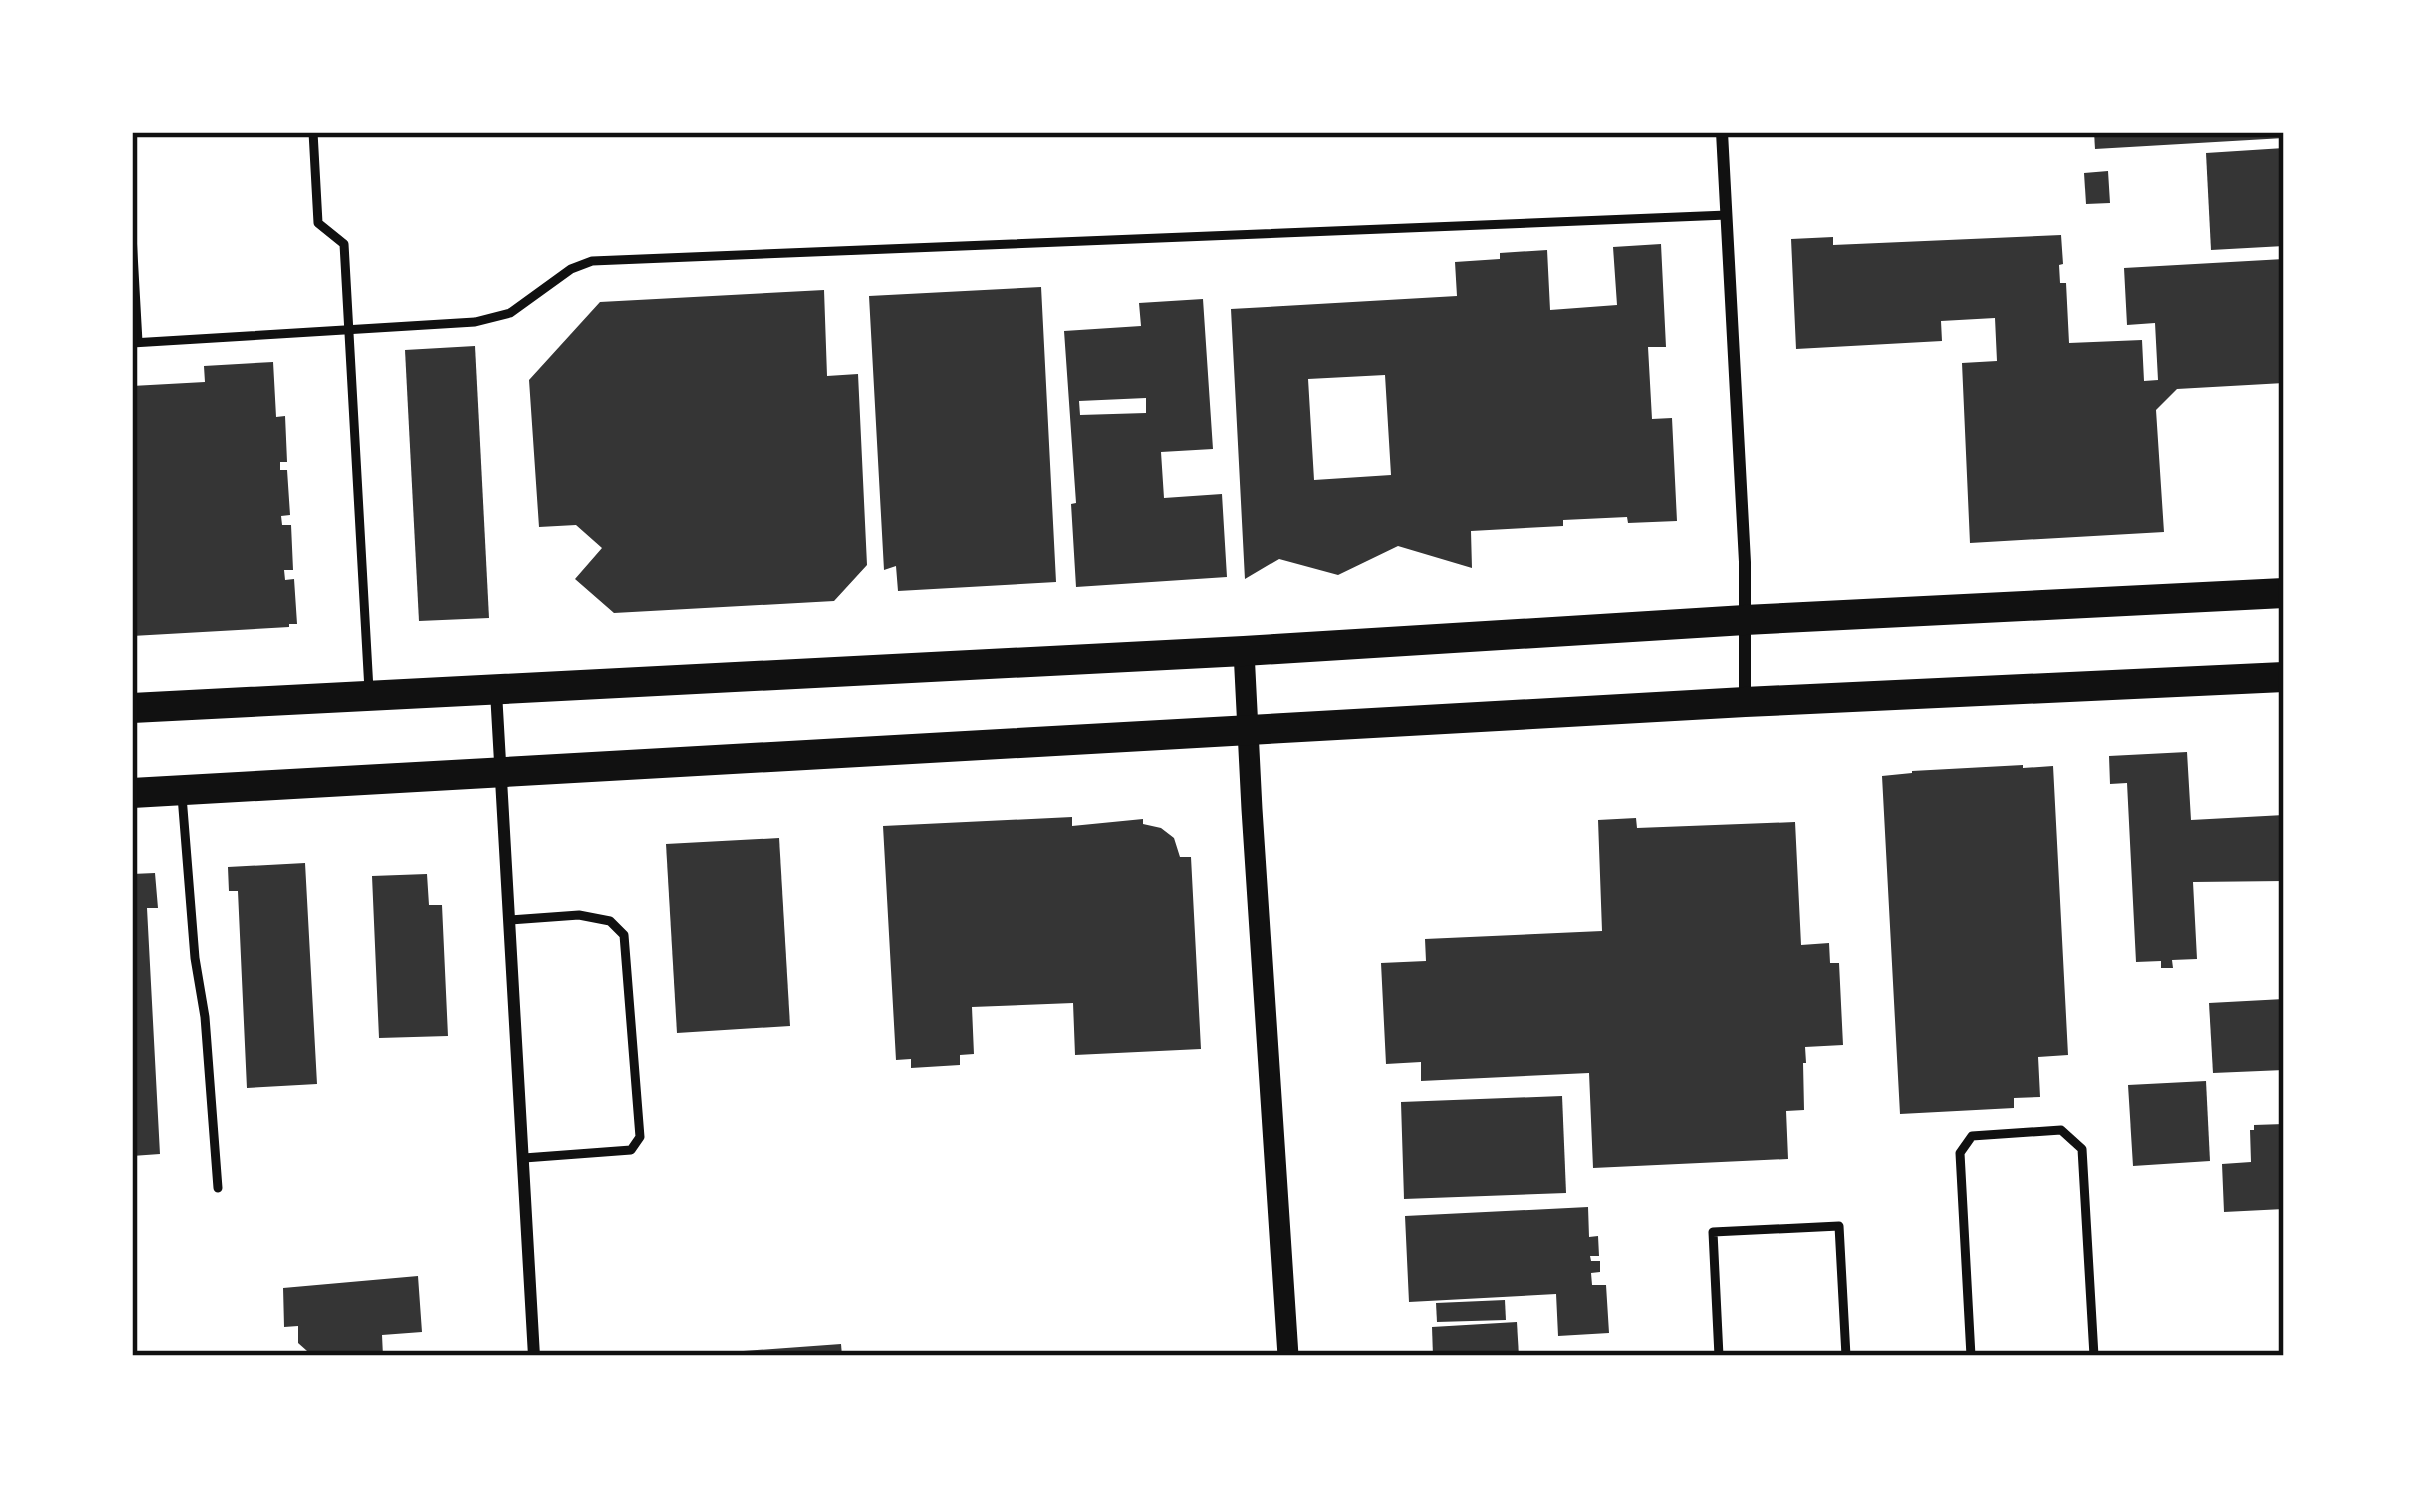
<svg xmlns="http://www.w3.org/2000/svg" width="2416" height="1488" font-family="'Source Sans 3',sans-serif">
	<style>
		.building { fill: #353535; fill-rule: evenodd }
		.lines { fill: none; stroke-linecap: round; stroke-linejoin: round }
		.service { stroke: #111; stroke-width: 9 }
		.minor { stroke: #111; stroke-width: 12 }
		.tertiary { stroke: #111; stroke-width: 21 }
		.primary { stroke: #111; stroke-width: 30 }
		.neatline { fill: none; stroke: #111; stroke-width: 4.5 }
	</style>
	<rect width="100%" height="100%" fill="#fff"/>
	<g class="building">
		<path d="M 2094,132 L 2284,132 L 2284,138 L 2095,149 Z"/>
		<path d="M 2284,148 L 2284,246 L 2211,250 L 2206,153 Z"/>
		<path d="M 2108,171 L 2110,203 L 2086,204 L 2084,173 Z"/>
		<path d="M 2061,235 L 2063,264 L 2059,265 L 2060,283 L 2066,283 L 2069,343 L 2142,340 L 2144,381 L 2158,380 L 2155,323 L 2127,325 L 2124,268 L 2284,259 L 2284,383 L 2177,389 L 2156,410 L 2164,532 L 1970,543 L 1962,363 L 1997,361 L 1995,318 L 1941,321 L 1942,341 L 1796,349 L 1791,239 L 1833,237 L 1833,245 Z"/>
		<path d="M 1661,244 L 1666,347 L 1648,347 L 1652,419 L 1672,418 L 1677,521 L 1628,523 L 1627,517 L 1563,520 L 1563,526 L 1471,531 L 1472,568 L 1398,546 L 1338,575 L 1279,559 L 1245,579 L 1231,309 L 1457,296 L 1455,262 L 1500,259 L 1500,253 L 1547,250 L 1550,310 L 1617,305 L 1613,247 ZM 1385,375 L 1391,475 L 1314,480 L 1308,379 Z"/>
		<path d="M 1041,287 L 1056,582 L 898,591 L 896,566 L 884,570 L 869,296 Z"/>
		<path d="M 824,290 L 827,376 L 858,374 L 867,565 L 834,601 L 614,613 L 575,579 L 602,548 L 576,525 L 539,527 L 529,380 L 600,302 Z"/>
		<path d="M 1203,299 L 1213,449 L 1161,452 L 1164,498 L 1222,494 L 1227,577 L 1076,587 L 1071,504 L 1076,503 L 1064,331 L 1141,326 L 1139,303 ZM 1146,398 L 1146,413 L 1080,415 L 1079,401 Z"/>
		<path d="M 475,346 L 489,618 L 419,621 L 405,350 Z"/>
		<path d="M 273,362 L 276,417 L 285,416 L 287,462 L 280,462 L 280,470 L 287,470 L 290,515 L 281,516 L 282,525 L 291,525 L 293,570 L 284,570 L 285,580 L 294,579 L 297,624 L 289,624 L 289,627 L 132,636 L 132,386 L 205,382 L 204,366 Z"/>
		<path d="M 2187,752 L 2191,820 L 2284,815 L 2284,881 L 2193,882 L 2197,959 L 2172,960 L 2173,968 L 2161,968 L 2161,961 L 2136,962 L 2127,783 L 2110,784 L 2109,756 Z"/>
		<path d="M 2023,765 L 2023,768 L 2053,766 L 2068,1055 L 2038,1057 L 2040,1097 L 2014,1098 L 2014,1108 L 1900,1114 L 1882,776 L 1912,773 L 1912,771 Z"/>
		<path d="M 1072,817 L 1072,826 L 1143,819 L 1143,824 L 1161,828 L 1174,838 L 1180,857 L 1191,857 L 1201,1049 L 1075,1055 L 1073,1003 L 972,1007 L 974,1054 L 960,1055 L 960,1065 L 911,1068 L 911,1059 L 896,1060 L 883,826 Z"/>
		<path d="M 1636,818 L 1637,828 L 1795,822 L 1801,945 L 1829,943 L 1830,963 L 1839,963 L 1843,1045 L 1805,1047 L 1806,1063 L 1803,1063 L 1804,1110 L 1786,1111 L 1788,1159 L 1593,1168 L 1589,1073 L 1421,1081 L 1421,1062 L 1386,1064 L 1381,963 L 1426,961 L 1425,939 L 1602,931 L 1598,820 Z"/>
		<path d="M 779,838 L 790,1026 L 677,1033 L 666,844 Z"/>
		<path d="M 305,863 L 317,1084 L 247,1088 L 238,891 L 229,891 L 228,867 Z"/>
		<path d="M 155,873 L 158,908 L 147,908 L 160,1154 L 132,1156 L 132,874 Z"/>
		<path d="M 427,874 L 429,905 L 442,905 L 448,1036 L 379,1038 L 372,876 Z"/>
		<path d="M 2284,999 L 2284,1070 L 2213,1073 L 2209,1003 Z"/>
		<path d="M 2206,1081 L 2210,1161 L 2133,1166 L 2128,1085 Z"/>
		<path d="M 1562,1096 L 1566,1193 L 1404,1199 L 1401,1102 Z"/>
		<path d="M 2284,1124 L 2284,1209 L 2224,1212 L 2222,1164 L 2251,1162 L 2250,1130 L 2254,1130 L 2254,1125 Z"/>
		<path d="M 1588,1207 L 1589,1237 L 1598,1236 L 1599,1256 L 1590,1256 L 1591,1261 L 1600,1261 L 1600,1272 L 1591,1273 L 1592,1285 L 1606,1285 L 1609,1333 L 1558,1336 L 1556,1294 L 1409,1302 L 1405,1216 Z"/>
		<path d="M 418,1276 L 422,1332 L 382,1335 L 383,1356 L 312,1356 L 311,1351 L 307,1351 L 298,1343 L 298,1326 L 284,1327 L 283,1288 Z"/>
		<path d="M 1505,1300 L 1506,1320 L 1437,1322 L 1436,1303 Z"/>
		<path d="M 1517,1322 L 1519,1356 L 1433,1356 L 1432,1327 Z"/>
		<path d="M 841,1344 L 842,1356 L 716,1356 L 716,1353 Z"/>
	</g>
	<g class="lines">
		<g class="service">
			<path d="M 313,132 L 318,223 L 344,244 L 369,690"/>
			<path d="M 132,235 L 138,342"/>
			<path d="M 132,343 L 475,322 L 510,313 L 571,269 L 592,261 L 1727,215"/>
			<path d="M 182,796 L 195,958 L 205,1017 L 218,1188"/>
			<path d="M 510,920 L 579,915 L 610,921 L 624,935 L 640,1137 L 631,1150 L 524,1158"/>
			<path d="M 1719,1356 L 1713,1232 L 1839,1226 L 1846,1356"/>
			<path d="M 1971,1356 L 1960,1153 L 1972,1136 L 2061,1130 L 2082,1149 L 2094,1356"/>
		</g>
		<g class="minor">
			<path d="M 1722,132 L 1745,562 L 1745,701"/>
			<path d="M 496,692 L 534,1356"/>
		</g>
		<path class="tertiary" d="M 1244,651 L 1252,809 L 1288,1356"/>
		<g class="primary">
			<path d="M 132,708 L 1244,651 L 1745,620 L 2284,593"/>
			<path d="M 132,793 L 1745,702 L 2284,677"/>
		</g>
	</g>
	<rect width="2416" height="1488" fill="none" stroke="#ffffff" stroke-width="270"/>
	<rect x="135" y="135" width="2146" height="1218" class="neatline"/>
</svg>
